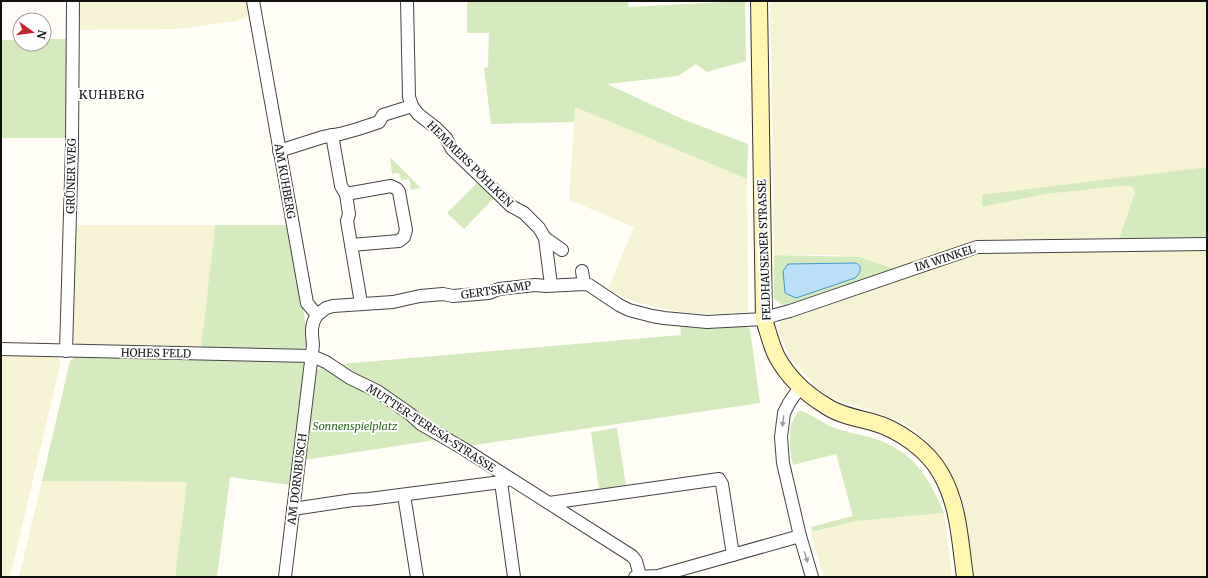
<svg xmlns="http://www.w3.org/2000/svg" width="1208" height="578" font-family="Merriweather,serif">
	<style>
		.farmland { fill: #f6f3d4 }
		.green { fill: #d5ebbd }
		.water { fill: #b9e0f7; stroke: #3f96cf }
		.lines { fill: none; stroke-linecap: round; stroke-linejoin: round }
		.street-casing { stroke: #444; stroke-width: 14 }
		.secondary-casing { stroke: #333; stroke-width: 18 }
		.street { stroke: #fff; stroke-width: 12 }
		.secondary { stroke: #fff6b0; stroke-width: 16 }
		.oneway { fill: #a0a0a0 }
		.labels { text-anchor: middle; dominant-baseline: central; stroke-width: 4; stroke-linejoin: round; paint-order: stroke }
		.street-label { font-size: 11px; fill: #111; stroke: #fff }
		.park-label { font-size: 11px; font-style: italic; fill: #2f6b1f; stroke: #fff }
		.neighbourhood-label { font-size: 12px; letter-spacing: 1px; fill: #111; stroke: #fff }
	</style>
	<rect width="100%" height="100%" fill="#fffdf5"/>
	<g class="farmland">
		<path d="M 79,1 L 247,1 L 248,15 L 245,18 L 236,21 L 177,29 L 79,30 Z"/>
		<path d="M 770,1 L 1207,1 L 1207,167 L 982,196 L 983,207 L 1046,194 L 1120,186 L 1132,186 L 1135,192 L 1119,239 L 978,241 L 897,270 L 837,255 L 774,255 Z"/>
		<path d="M 575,107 L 747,179 L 748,312 L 721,314 L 685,313 L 643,304 L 627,299 L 608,289 L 634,227 L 569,200 Z"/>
		<path d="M 75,225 L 215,225 L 201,349 L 78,347 L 73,340 Z"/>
		<path d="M 1207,248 L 1207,577 L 974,577 L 964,506 L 952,476 L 934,449 L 925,439 L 904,423 L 890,417 L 838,401 L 825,394 L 816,387 L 795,364 L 786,349 L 778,330 L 780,322 L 980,252 Z"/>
		<path d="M 1,354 L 56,355 L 61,361 L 10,577 L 1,577 Z"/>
		<path d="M 42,481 L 187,482 L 175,577 L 19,577 Z"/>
		<path d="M 944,513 L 952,577 L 824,577 L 811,533 L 857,521 Z"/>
	</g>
	<g class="green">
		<path d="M 467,1 L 629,1 L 628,7 L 745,1 L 746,61 L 707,72 L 696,64 L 678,76 L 607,84 L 685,120 L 748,144 L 747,179 L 575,107 L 574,122 L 491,124 L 484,68 L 488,67 L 489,33 L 467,33 Z"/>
		<path d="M 44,39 L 70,39 L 66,138 L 1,138 L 1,40 L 20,40 L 20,44 L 44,44 Z"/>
		<path d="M 390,157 L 421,188 L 411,190 L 409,179 L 401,180 L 399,173 L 392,174 Z"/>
		<path d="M 1207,167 L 1207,237 L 1119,239 L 1135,192 L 1132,186 L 1120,186 L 1046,194 L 982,207 L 982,195 Z"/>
		<path d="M 480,180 L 496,196 L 464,229 L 447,213 Z"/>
		<path d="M 215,225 L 289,225 L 309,344 L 299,352 L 201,349 Z"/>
		<path d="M 774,255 L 860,257 L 897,270 L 789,307 L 784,306 L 774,299 Z"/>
		<path d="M 680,324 L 745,326 L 750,329 L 760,403 L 468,446 L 341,364 L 681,335 Z"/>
		<path d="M 77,356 L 302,360 L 304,365 L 290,485 L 230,477 L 217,577 L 175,577 L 187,482 L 42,481 L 70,361 Z"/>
		<path d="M 326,365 L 442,439 L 305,460 L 317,370 Z"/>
		<path d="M 800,410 C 811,414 821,422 832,427 C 844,432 858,434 870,437 C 912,450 928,475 944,513 L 857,521 L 812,532 L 811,527 L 853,516 L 836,454 L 793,465 C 789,448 786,424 800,410 Z"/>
		<path d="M 617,428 L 626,486 L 599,490 L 591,432 Z"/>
	</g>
	<path class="water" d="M 855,263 C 863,265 861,273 855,278 L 796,298 L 785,293 L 783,271 L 788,264 Z"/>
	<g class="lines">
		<defs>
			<g id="street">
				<path d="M 253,1 L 307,303 L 317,315 C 310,325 312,334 313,345 L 285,577"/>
				<path d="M 407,1 L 409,97 L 412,106 L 418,114 L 436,128 L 446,138 L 452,149 L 511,206 L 524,213 L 539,228 L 545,238 L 562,250"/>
				<path d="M 332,135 L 341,186 L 346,194 L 349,214 L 347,221 L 361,303"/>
				<path d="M 279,151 L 323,137 L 340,134 L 358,129 L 379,122 L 383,115 L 412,106"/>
				<path d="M 346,194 L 391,186 L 397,189 L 399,192 L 406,230 L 404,237 L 399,241 L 351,245"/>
				<path d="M 545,238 L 551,285"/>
				<path d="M 582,271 L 584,284"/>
				<path d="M 317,315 L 326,308 L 333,306 L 393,302 L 420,296 L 443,294 L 453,296 L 489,293 L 499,289 L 535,285 L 546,286 L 584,284 L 589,285 L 619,305 L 629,310 L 652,316 L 664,318 L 707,322 L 764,319 L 775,315 L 790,311 L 977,247 L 1207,244"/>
				<path d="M 1,349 L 312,356 L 326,362 L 350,378 L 377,391 L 410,414 L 421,424 L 464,449 L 632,556 L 636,561 L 640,576"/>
				<path d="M 66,351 L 72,145 L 73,1"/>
				<path d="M 800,387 L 789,403 L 784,413 L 781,437 L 783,463 L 800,536 L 812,577"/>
				<path d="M 501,482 L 514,577"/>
				<path d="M 404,495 L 417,577"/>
				<path d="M 549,503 L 719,479 L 722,484 L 733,555"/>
				<path d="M 293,509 L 353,500 L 369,499 L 501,482 L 510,479"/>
				<path d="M 635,577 L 658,576 L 800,536"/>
			</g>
			<path id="secondary" d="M 759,1 L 764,319 C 768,332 771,345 777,357 C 788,377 806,394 826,406 C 839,415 857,418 872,422 C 898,429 928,450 941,474 C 959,505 960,542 965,577"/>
		</defs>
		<use href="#street" class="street-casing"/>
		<use href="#secondary" class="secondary-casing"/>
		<use href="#street" class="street"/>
		<use href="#secondary" class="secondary"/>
	</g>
	<defs><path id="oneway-solid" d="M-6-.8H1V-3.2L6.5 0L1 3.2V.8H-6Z"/></defs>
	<g class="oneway">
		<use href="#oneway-solid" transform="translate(783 421) rotate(97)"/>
		<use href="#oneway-solid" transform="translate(806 557) rotate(73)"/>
	</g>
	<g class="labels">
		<g class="street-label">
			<text transform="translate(470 164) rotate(45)">HEMMERS PÖHLKEN</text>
			<text transform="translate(71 176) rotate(-89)">GRÜNER WEG</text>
			<text transform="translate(285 181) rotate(80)">AM KUHBERG</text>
			<text transform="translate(764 250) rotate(-92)">FELDHAUSENER STRASSE</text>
			<text transform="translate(945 258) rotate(-18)">IM WINKEL</text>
			<text transform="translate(496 290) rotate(-8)">GERTSKAMP</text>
			<text transform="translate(156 353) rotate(1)">HOHES FELD</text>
			<text transform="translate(431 428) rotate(33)">MUTTER-TERESA-STRASSE</text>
			<text transform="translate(297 479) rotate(-83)">AM DORNBUSCH</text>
		</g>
		<g class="park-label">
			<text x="355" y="426">Sonnenspielplatz</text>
		</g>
		<g class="neighbourhood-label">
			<text x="112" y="94">KUHBERG</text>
		</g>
	</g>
	<rect width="1208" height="578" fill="none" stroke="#111111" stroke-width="4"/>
	<g transform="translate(32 32) rotate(104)"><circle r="19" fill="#ffffff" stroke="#a0a0a0"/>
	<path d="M0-3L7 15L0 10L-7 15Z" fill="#c4262e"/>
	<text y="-6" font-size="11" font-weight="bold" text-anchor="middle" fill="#111111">N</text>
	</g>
</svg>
